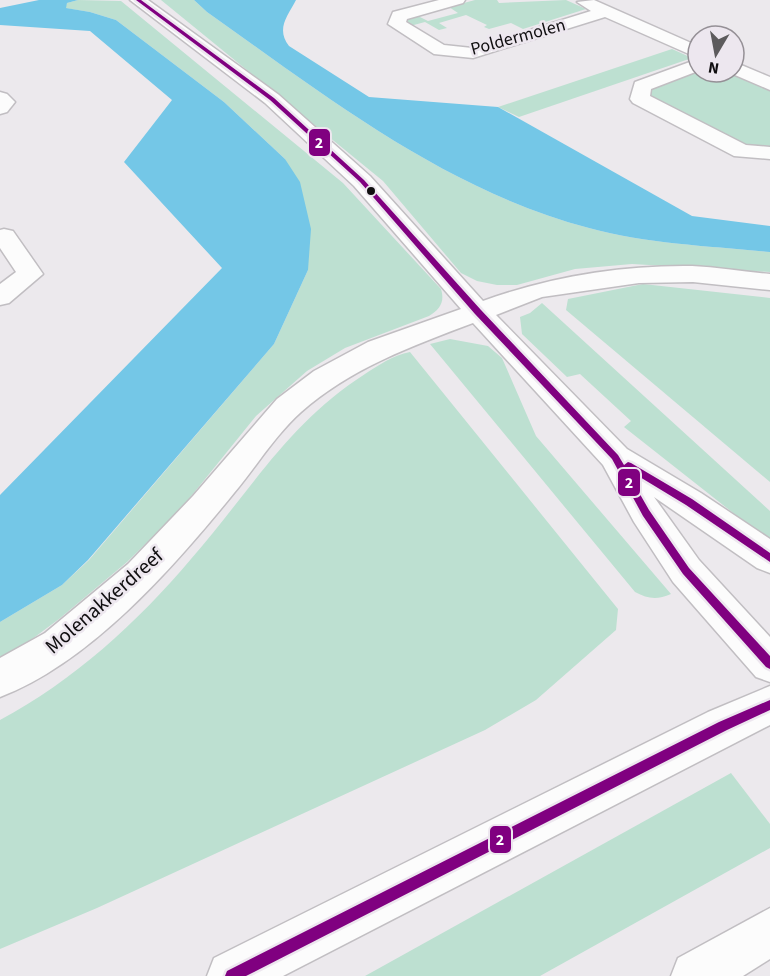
<svg xmlns="http://www.w3.org/2000/svg" width="770" height="976" font-family="'Source Sans 3',sans-serif">
	<style>
		.green { fill: #bde0d1 }
		.water { fill: #74c7e7 }
		.lines { fill: none; stroke-linecap: round; stroke-linejoin: round }
		.street-casing { stroke: #c1bec2; stroke-width: 3 }
		.secondary-casing { stroke: #c1bec2; stroke-width: 3 }
		.primary-casing { stroke: #c1bec2; stroke-width: 3 }
		.street { fill: #fcfcfc; fill-rule: evenodd }
		.secondary { fill: #fcfcfc; fill-rule: evenodd }
		.primary { fill: #fcfcfc; fill-rule: evenodd }
		.bus-1-casing { stroke: #ede7ef; stroke-width: 5 }
		.bus-1 { fill: #800080; fill-rule: evenodd }
		.bus-dot { fill: #100e10; stroke: #ede7ef; stroke-width: 2 }
		.labels { text-anchor: middle; dominant-baseline: central; stroke-width: 5; stroke-linejoin: round; paint-order: stroke }
		.far-street-label { font-size: 18px; fill: #100e10; stroke: #ede7ef }
		.street-label { font-size: 21px; fill: #100e10; stroke: #ede7ef }
		.line-badge { stroke: #ede7ef; stroke-width: 2 }
		.badge-label { font-size: 16px; text-anchor: middle; font-weight: bold; fill: #fff }
	</style>
	<rect width="100%" height="100%" fill="#ece9ed"/>
	<g class="green">
		<path d="M 78,0 L 121,1 L 343,183 L 441,289 C 445,302 440,309 429,316 L 345,348 L 307,371 L 256,416 L 180,510 L 127,562 L 59,619 L 0,663 L 0,622 L 62,585 L 89,560 L 274,344 L 308,270 L 285,159 L 224,102 L 116,20 L 90,12 L 65,8 L 67,3 Z"/>
		<path d="M 161,0 L 194,0 L 207,12 C 327,97 445,190 589,228 C 648,244 710,246 770,252 L 770,272 L 632,264 L 575,269 L 517,285 L 497,285 L 477,281 L 461,273 L 383,181 Z"/>
		<path d="M 475,0 L 497,0 L 499,3 L 566,0 L 586,9 L 523,29 L 511,23 L 489,29 L 484,27 L 487,25 L 466,15 L 439,23 L 447,28 L 439,30 L 425,22 L 410,26 L 406,24 L 407,18 L 418,16 L 428,21 L 458,13 L 449,7 Z"/>
		<path d="M 672,49 L 692,58 L 519,117 L 498,107 Z"/>
		<path d="M 698,71 L 726,72 L 770,91 L 770,146 L 739,144 L 648,99 L 646,90 Z"/>
		<path d="M 643,284 L 770,298 L 770,482 L 566,310 L 568,299 Z"/>
		<path d="M 542,303 L 770,511 L 770,542 L 624,427 L 631,421 L 580,374 L 567,377 L 522,334 L 520,317 L 530,313 Z"/>
		<path d="M 450,339 L 488,346 L 502,358 L 536,436 L 671,594 C 657,600 648,599 635,592 L 430,344 Z"/>
		<path d="M 410,352 L 618,609 L 616,630 L 536,700 L 485,730 L 97,908 L 0,949 L 0,720 C 73,681 137,623 191,559 C 249,493 288,423 365,374 C 379,365 393,355 410,352 Z"/>
		<path d="M 731,773 L 770,824 L 770,848 L 540,976 L 365,976 Z"/>
	</g>
	<g class="water">
		<path d="M 39,0 L 78,0 L 67,3 L 66,8 L 90,12 L 116,20 L 224,102 L 285,159 L 300,182 L 311,229 L 308,270 L 274,344 L 88,560 L 62,585 L 0,622 L 0,495 L 222,268 L 124,162 L 172,100 L 90,31 L 0,25 L 0,8 Z"/>
		<path d="M 194,0 L 296,0 C 287,17 276,29 289,46 L 369,97 L 498,107 L 692,216 L 770,226 L 770,252 C 710,246 648,244 589,228 C 445,190 327,97 207,12 Z"/>
	</g>
	<g class="lines">
		<defs>
			<g id="street">
				<path d="M 439,0 L 465,0 L 463,3 L 407,19 L 406,22 L 444,45 L 472,48 L 591,11 L 577,2 L 594,0 L 698,46 L 698,58 L 605,17 L 473,58 L 434,54 L 388,24 L 393,12 Z"/>
				<path d="M 698,59 L 698,71 L 651,89 L 650,96 L 746,145 L 770,147 L 770,159 L 734,156 L 633,103 L 630,99 L 635,82 Z"/>
				<path d="M 734,62 L 770,77 L 770,90 L 728,72 L 734,72 Z"/>
				<path d="M 0,92 L 7,94 L 15,102 L 7,112 L 0,114 Z"/>
				<path d="M 4,229 L 13,231 L 43,274 L 9,303 L 0,305 L 0,284 L 16,272 L 0,248 L 0,230 Z"/>
			</g>
			<path id="secondary" d="M 130,0 L 148,0 L 279,95 L 370,176 L 483,301 C 549,277 621,265 692,266 C 718,267 744,272 770,274 L 770,290 L 693,282 L 639,283 L 542,297 L 496,315 L 627,449 L 701,493 L 770,539 L 770,573 L 757,568 L 654,497 L 699,560 L 770,637 L 770,682 L 756,677 L 673,582 L 634,522 L 603,465 L 473,323 C 412,346 351,368 301,412 C 277,433 255,468 234,493 C 174,567 90,663 0,697 L 0,658 L 45,633 L 128,564 L 193,496 L 277,399 L 314,371 L 368,342 L 461,309 L 354,186 L 265,103 Z"/>
			<g id="primary">
				<path d="M 770,686 L 770,725 L 283,976 L 207,976 L 214,958 L 708,712 Z"/>
				<path d="M 770,908 L 770,959 L 743,976 L 671,976 L 678,958 Z"/>
			</g>
		</defs>
		<use href="#street" class="street-casing"/>
		<use href="#secondary" class="secondary-casing"/>
		<use href="#primary" class="primary-casing"/>
		<use href="#street" class="street"/>
		<use href="#secondary" class="secondary"/>
		<use href="#primary" class="primary"/>
		<defs>
			<g id="bus-1">
				<path d="M 136,0 L 141,0 L 274,98 L 364,180 L 481,310 L 618,455 L 624,465 L 628,462 L 631,463 L 692,499 L 770,553 L 770,562 L 686,505 L 625,468 L 649,510 L 689,568 L 770,656 L 770,669 L 766,667 L 683,574 L 643,516 L 612,459 L 475,314 L 360,182 L 270,100 Z"/>
				<path d="M 770,700 L 770,710 L 727,730 L 246,976 L 225,976 L 227,971 L 719,722 Z"/>
			</g>
		</defs>
		<use href="#bus-1" class="bus-1-casing"/>
		<use href="#bus-1" class="bus-1"/>
	</g>
	<circle class="bus-dot" cx="371" cy="191" r="5"/>
	<g class="labels">
		<g class="far-street-label">
			<text transform="translate(518 37) rotate(-15)">Poldermolen</text>
		</g>
		<g class="street-label">
			<text transform="translate(104 601) rotate(-41)">Molenakkerdreef</text>
		</g>
	</g>
	<g class="line-badge">
		<rect x="308" y="128" width="23" height="29" rx="6" fill="#800080"/>
		<rect x="617" y="468" width="24" height="29" rx="6" fill="#800080"/>
		<rect x="489" y="825" width="23" height="29" rx="6" fill="#800080"/>
	</g>
	<g class="badge-label">
		<text x="319" y="148">2</text>
		<text x="629" y="488">2</text>
		<text x="500" y="845">2</text>
	</g>
	<g transform="translate(716 54) rotate(190)"><circle r="28" fill="#ede7ef" stroke="#959096" stroke-width="1.5"/>
	<path d="M0-4.5L10 22L0 15L-10 22Z" fill="#5d5b5d"/>
	<text y="-9" font-size="16" font-weight="bold" text-anchor="middle" fill="#100e10">N</text>
	</g>
</svg>
